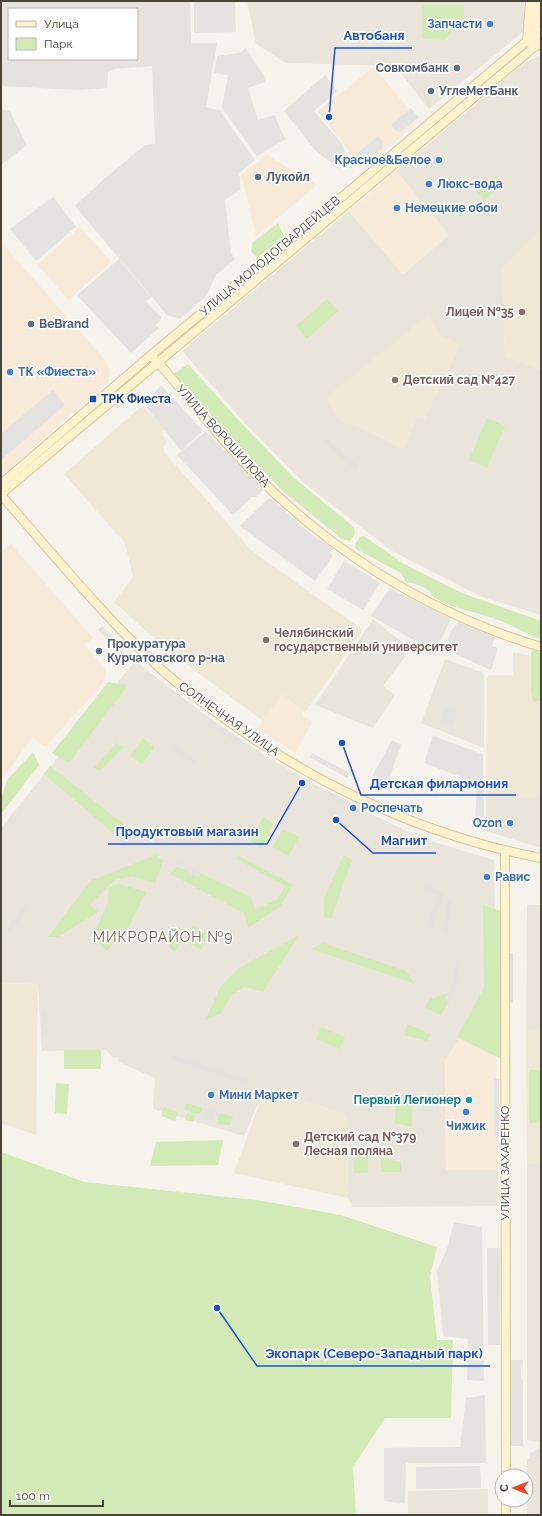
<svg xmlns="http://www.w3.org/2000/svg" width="542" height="1516" font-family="Raleway,sans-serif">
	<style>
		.residential { fill: #eae5da; fill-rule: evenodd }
		.commercial { fill: #f7ead8 }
		.industrial { fill: #e6e2dd; fill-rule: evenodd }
		.education { fill: #efe8d6 }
		.green { fill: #d2eab5 }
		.parking { fill: #e5e3e0 }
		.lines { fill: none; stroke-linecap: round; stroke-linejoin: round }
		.secondary-casing { stroke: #d6c79b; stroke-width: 10 }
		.secondary { stroke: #fff3cd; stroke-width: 8 }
		.shop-dot { fill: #3f7fe0; stroke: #fff; stroke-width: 1.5 }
		.service-dot { fill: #5c6f8a; stroke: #fff; stroke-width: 1.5 }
		.education-dot { fill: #8d6e63; stroke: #fff; stroke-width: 1.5 }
		.transit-dot { fill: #1a4fb4; stroke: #fff; stroke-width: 1.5 }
		.culture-dot { fill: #0f9aa8; stroke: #fff; stroke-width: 1.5 }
		.labels { text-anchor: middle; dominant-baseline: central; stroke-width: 3.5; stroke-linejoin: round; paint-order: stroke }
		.shop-label { font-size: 12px; font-weight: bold; fill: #366cbe; stroke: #fff; text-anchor: start }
		.service-label { font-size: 12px; font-weight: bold; fill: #4e5e75; stroke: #fff; text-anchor: start }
		.street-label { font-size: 12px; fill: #4b4439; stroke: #fff }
		.education-label { font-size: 12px; font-weight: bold; fill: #785e54; stroke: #fff; text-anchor: start }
		.transit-label { font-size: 12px; font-weight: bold; fill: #164399; stroke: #fff; text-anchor: start }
		.culture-label { font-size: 12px; font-weight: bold; fill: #0d838f; stroke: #fff; text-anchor: end }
		.quarter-label { font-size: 14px; letter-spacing: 1px; fill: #6e6250; stroke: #fff }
		.leader { fill: none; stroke: #1d4ed8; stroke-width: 1.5 }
		.callout-dot { fill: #1d4ed8; stroke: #fff; stroke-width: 1.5 }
		.callout-label { font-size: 13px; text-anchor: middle; font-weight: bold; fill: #1d4ed8; stroke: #fff; stroke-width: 3.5; stroke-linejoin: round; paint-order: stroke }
	</style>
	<rect width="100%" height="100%" fill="#f6f3ec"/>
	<g class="residential">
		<path d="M 247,1 L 524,1 L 524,31 L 429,109 L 395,66 L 286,63 L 256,44 Z"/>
		<path d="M 541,55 L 541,229 L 502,269 L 505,356 L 541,370 L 541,615 L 482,597 L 392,551 L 303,482 L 244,422 L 182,351 L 349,211 L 403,274 L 449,235 L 396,171 L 524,63 ZM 460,344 L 424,419 L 417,416 L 403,449 L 374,434 Z"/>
		<path d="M 373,619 L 411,649 L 383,686 L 395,695 L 373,728 L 315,705 Z"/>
		<path d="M 445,659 L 484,673 L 484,748 L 421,723 Z"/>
		<path d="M 135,661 L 203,713 L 262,754 L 340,799 L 421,838 L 494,860 L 496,984 L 445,1060 L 446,1170 L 498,1170 L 498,1206 L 353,1207 L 348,1198 L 347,1115 L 265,1088 L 244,1136 L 153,1109 L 155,1078 L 118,1062 L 118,1057 L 113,1058 L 106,1050 L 42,1051 L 38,984 L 1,983 L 1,828 Z"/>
		<path d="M 541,797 L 541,848 L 486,831 L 486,798 Z"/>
		<path d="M 527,905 L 541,905 L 541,1030 L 526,1030 Z"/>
		<path d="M 541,1163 L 541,1443 L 527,1440 L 527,1164 Z"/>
		<rect x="527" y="1459" width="14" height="56"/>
		<path d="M 488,1489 L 488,1515 L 408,1515 L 408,1491 Z"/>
	</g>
	<g class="commercial">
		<path d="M 374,67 L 419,121 L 363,169 L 318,111 Z"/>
		<path d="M 267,155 L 317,185 L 256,236 L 241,174 Z"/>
		<path d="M 396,171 L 449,235 L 402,274 L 349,211 Z"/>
		<path d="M 80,227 L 111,262 L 69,300 L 38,265 Z"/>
		<path d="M 1,242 L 105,360 L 110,371 L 109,379 L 101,388 L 1,477 Z"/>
		<path d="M 11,544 L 93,638 L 84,645 L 106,670 L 106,675 L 103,683 L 45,747 L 33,737 L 1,780 L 1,552 Z"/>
		<path d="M 282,693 L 304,711 L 302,715 L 313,722 L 295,753 L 258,728 Z"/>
		<path d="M 496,984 L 498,1170 L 446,1170 L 445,1060 Z"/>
	</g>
	<g class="industrial">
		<path d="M 1,1 L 190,1 L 191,43 L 217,43 L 206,107 L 219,110 L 255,160 L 238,174 L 240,177 L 240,190 L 225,200 L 231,253 L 235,259 L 216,275 L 210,288 L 206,296 L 180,319 L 167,315 L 75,206 L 104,179 L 145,145 L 155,144 L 152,66 L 114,69 L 108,72 L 107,88 L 80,90 L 1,86 ZM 9,9 L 137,9 L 137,59 L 9,59 Z"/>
		<path d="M 1,109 L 10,111 L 27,145 L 1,165 Z"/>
		<path d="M 539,1443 L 541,1443 L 541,1459 L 530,1459 L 530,1454 L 539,1448 Z"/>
	</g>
	<g class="education">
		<path d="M 541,229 L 541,370 L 505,357 L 502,268 Z"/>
		<path d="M 428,315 L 440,335 L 460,344 L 424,419 L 417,416 L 403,449 L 374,434 L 340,421 L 326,397 Z"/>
		<path d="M 143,405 L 165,430 L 161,434 L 167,442 L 164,447 L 163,451 L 252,551 L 363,630 L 305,712 L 282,694 L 263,721 L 166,649 L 114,602 L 133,577 L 125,543 L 64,474 Z"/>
		<path d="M 513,652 L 541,658 L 541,797 L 486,798 L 487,679 L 488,675 L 513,675 Z"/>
		<path d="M 1,983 L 38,984 L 36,1135 L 1,1123 Z"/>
		<path d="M 526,1030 L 541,1030 L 541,1163 L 527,1164 Z"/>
		<path d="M 265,1088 L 347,1115 L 348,1198 L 234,1173 Z"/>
	</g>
	<g class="green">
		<path d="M 422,5 L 464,5 L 464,17 L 445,40 L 422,39 Z"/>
		<path d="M 495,175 L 503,185 L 484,200 L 476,190 Z"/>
		<path d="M 278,223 L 284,236 L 257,258 L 251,251 L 253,242 Z"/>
		<path d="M 327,299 L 338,311 L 307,339 L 296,326 Z"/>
		<path d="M 188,364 L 242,424 L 294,478 L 354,527 L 355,534 L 350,541 L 342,539 L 284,492 L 241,448 L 174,374 Z"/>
		<path d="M 487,418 L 505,426 L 487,468 L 469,460 Z"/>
		<path d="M 364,536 L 404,564 L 462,593 L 541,621 L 541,639 C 528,635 517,628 504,622 C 482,613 455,610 434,598 C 431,596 431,593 429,591 C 423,585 413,583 406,582 L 401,573 L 356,549 L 355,544 L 360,537 Z"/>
		<path d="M 531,650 L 541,652 L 541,700 L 534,702 L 531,693 Z"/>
		<path d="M 108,682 L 128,685 L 69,763 L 52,753 Z"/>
		<path d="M 143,738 L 154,747 L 142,764 L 130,756 Z"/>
		<path d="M 116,743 L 124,747 L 100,771 L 94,768 Z"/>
		<path d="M 33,752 L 39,765 L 1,814 L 1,799 L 7,780 Z"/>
		<path d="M 50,766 L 131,830 L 118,837 L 44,774 Z"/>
		<path d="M 263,817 L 274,824 L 262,847 L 250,841 Z"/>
		<path d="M 283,829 L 299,837 L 289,856 L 272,847 Z"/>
		<path d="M 156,855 L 163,861 L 155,883 L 132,876 L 115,880 L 90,904 L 98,912 L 58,937 L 48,937 L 90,881 Z"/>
		<path d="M 238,855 L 293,885 L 280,907 L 248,928 L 244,913 L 170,874 L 176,867 L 202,874 L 251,897 L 255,910 L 278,899 L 285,886 L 235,858 Z"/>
		<path d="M 344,855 L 352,860 L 331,919 L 324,916 L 324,898 Z"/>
		<path d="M 119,884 L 146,892 L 127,930 L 106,951 L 93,935 L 108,903 L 109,887 Z"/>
		<path d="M 483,905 L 501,911 L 501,1059 L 457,1037 L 484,988 Z"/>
		<path d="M 193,925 L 209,934 L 201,950 L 184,941 Z"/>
		<path d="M 179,927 L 187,931 L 187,932 L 175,952 L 168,946 Z"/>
		<path d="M 299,935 L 263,992 L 245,987 L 232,994 L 221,1013 L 205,1020 L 221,986 L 239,968 Z"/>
		<path d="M 323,943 L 406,971 L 415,984 L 311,949 Z"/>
		<path d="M 448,993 L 445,998 L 449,1002 L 441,1015 L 425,1007 L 430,999 Z"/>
		<path d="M 407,1024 L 431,1034 L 427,1041 L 404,1035 Z"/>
		<path d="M 321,1027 L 345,1037 L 340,1049 L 316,1039 Z"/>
		<rect x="64" y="1050" width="37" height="19"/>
		<path d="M 529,1070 L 541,1070 L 541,1122 L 529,1123 Z"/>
		<path d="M 56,1083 L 69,1084 L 67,1114 L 55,1113 Z"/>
		<path d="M 396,1095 L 412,1096 L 412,1127 L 395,1123 Z"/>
		<path d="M 186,1103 L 202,1108 L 200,1114 L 193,1113 L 192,1114 L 195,1115 L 193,1122 L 185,1120 L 187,1113 L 190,1113 L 190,1112 L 184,1109 Z"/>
		<path d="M 164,1107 L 178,1112 L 175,1121 L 161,1116 Z"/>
		<path d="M 220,1113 L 233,1117 L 230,1125 L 216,1124 Z"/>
		<path d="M 223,1140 L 218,1165 L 150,1166 L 156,1142 Z"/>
		<path d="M 1,1152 L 85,1182 L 257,1200 L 341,1215 L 437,1247 L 430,1277 L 437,1340 L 453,1340 L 451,1418 L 385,1418 L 353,1467 L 356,1515 L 1,1515 Z"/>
		<rect x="354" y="1152" width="14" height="21"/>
		<path d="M 381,1158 C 389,1158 393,1162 401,1162 L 401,1172 L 381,1172 Z"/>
	</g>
	<g class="parking">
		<path d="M 194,1 L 235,1 L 236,32 L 194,33 Z"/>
		<path d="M 246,48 L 264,76 L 265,82 L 248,88 L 258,120 L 275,115 L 280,129 L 286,139 L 257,156 L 222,108 L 228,75 L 214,73 L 217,56 L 239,53 Z"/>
		<path d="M 325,75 L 337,91 L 314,111 L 343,145 L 347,161 L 338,168 L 316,151 L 284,111 Z"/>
		<path d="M 411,108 L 419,117 L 401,132 L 396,131 L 391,125 Z"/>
		<path d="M 378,136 L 383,142 L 383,147 L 364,163 L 356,154 Z"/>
		<path d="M 53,197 L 76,227 L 36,261 L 10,229 Z"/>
		<path d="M 119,259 L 151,297 L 146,302 L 162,318 L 156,325 L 159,328 L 131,353 L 77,295 Z"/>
		<path d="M 161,385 L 203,431 L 181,451 L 144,404 Z"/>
		<path d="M 53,390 L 65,405 L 1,460 L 1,434 Z"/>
		<path d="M 206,431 L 263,490 L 256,497 L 252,497 L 233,515 L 177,455 Z"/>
		<path d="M 327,439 L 359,467 L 356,471 L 324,442 Z"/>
		<path d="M 270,497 L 308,532 L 333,548 L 330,552 L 333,556 L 315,581 L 240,526 Z"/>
		<path d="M 344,561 L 380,583 L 363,610 L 327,589 Z"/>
		<path d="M 390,588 L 451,619 L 435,652 L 371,616 Z"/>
		<path d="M 459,622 L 495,637 L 492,646 L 498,648 L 491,670 L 446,650 L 445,647 L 451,631 Z"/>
		<path d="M 102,626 L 125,648 L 121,652 L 98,630 Z"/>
		<path d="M 445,706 L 458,710 L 452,726 L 440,721 Z"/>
		<path d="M 220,725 L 243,741 L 240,745 L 217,729 Z"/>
		<path d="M 433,736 L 483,754 L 484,828 L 475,825 L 477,783 L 424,763 Z"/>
		<path d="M 392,740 L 401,745 L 385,790 L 369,782 Z"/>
		<path d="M 174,744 L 196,761 L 194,765 L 171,747 Z"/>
		<path d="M 312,753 L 350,773 L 347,778 L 309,757 Z"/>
		<path d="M 328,791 L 362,807 L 360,811 L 327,794 Z"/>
		<path d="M 177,860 L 201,873 L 198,877 L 175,864 Z"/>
		<path d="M 423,885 L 444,892 L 432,928 L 428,926 L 438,895 L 422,889 Z"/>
		<path d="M 448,901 L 452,901 L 447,932 L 443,930 Z"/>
		<path d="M 25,905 L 29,908 L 9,934 L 5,932 Z"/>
		<path d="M 508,953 L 513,953 L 513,1002 L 508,1005 Z"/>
		<path d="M 459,960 L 459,981 L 450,1000 L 447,998 L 454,982 L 455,962 Z"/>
		<path d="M 46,1010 L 46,1039 L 42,1039 L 42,1011 Z"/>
		<path d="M 171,1055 L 249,1080 L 247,1084 L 170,1059 Z"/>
		<rect x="494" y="1079" width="5" height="57"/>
		<path d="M 206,1108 L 216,1112 L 212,1124 L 202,1121 Z"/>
		<path d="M 454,1222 L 482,1227 L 484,1381 L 467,1380 L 468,1339 L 443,1336 L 437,1271 L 447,1249 Z"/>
		<path d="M 487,1248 L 500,1248 L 500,1345 L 488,1345 Z"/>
		<path d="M 509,1360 L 523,1360 L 523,1367 L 521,1368 L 521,1379 L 523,1380 L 523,1446 L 509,1446 Z"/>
		<path d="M 485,1395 L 486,1463 L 406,1463 L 405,1504 L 384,1501 L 384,1448 L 460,1447 L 466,1398 Z"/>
		<path d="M 480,1466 L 481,1488 L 416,1489 L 416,1467 Z"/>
	</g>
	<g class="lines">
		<defs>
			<g id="secondary">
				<path d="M 535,38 L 537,1"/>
				<path d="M 530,43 L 527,41 L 530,1"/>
				<path d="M 154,358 C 183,390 208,424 237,455 C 319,545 424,612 541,647"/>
				<path d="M 1,484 L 151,355 L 349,191 L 527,41 L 541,32"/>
				<path d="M 1,494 L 533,48 L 541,43"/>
				<path d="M 1,495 C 53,554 103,616 162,670 C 176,683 193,695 209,707 C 306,781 420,835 541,858"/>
				<path d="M 505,850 L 506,1476"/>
				<path d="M 506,1500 L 506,1515"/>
			</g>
		</defs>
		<use href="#secondary" class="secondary-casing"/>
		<use href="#secondary" class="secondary"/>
	</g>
	<g class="shop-dot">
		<circle cx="490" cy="24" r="4"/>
		<circle cx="439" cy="160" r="4"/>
		<circle cx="429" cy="184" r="4"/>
		<circle cx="397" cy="208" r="4"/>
		<circle cx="10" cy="372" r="4"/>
		<circle cx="353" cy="808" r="4"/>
		<circle cx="510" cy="823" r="4"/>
		<circle cx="487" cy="877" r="4"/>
		<circle cx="211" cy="1095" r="4"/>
		<circle cx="466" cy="1112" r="4"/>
	</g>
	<g class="service-dot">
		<circle cx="457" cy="68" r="4"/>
		<circle cx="431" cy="91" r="4"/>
		<circle cx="258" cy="177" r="4"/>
		<circle cx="31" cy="324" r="4"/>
		<circle cx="99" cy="651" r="4"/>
	</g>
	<g class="education-dot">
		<circle cx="522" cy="312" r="4"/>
		<circle cx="395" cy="380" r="4"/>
		<circle cx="266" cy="640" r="4"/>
		<circle cx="296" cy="1144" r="4"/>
	</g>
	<rect class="transit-dot" x="89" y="395" width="8" height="8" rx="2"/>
	<circle class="culture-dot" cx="469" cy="1100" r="4"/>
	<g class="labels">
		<g class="shop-label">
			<text x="482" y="24" text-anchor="end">Запчасти</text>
			<text x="431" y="160" text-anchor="end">Красное&amp;Белое</text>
			<text x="437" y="184">Люкс-вода</text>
			<text x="405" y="208">Немецкие обои</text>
			<text x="18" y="372">ТК «Фиеста»</text>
			<text x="361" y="808">Роспечать</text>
			<text x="502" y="823" text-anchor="end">Ozon</text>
			<text x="495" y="877">Равис</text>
			<text x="219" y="1095">Мини Маркет</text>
			<text x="466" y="1126" text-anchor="middle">Чижик</text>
		</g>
		<g class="service-label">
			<text x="449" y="68" text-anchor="end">Совкомбанк</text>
			<text x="439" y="91">УглеМетБанк</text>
			<text x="266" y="177">Лукойл</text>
			<text x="39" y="324">BeBrand</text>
			<text x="107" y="644">Прокуратура<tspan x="107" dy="14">Курчатовского р-на</tspan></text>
		</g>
		<g class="street-label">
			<text transform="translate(270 256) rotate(-40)">УЛИЦА МОЛОДОГВАРДЕЙЦЕВ</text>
			<text transform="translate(223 436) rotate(48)">УЛИЦА ВОРОШИЛОВА</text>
			<text transform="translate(229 719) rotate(35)">СОЛНЕЧНАЯ УЛИЦА</text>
			<text transform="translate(505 1163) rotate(-90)">УЛИЦА ЗАХАРЕНКО</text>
		</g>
		<g class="education-label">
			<text x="514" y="312" text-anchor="end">Лицей №35</text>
			<text x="403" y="380">Детский сад №427</text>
			<text x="274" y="633">Челябинский<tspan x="274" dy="14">государственный университет</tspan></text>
			<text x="304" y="1137">Детский сад №379<tspan x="304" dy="14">Лесная поляна</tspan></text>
		</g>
		<g class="transit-label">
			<text x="101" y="399">ТРК Фиеста</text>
		</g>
		<g class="culture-label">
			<text x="461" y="1100">Первый Легионер</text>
		</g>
		<g class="quarter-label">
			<text x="163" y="937">МИКРОРАЙОН №9</text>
		</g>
	</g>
	<path class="leader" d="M329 117L335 48H412M342 743L361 795H516M302 783L267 844H108M336 820L373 853H436M217 1308L257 1366H490"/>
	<g class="callout-dot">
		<circle cx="329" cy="117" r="4"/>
		<circle cx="342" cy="743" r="4"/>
		<circle cx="302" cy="783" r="4"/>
		<circle cx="336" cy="820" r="4"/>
		<circle cx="217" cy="1308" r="4"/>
	</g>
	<g class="callout-label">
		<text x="374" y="40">Автобаня</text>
		<text x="439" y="788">Детская филармония</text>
		<text x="187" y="836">Продуктовый магазин</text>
		<text x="404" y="845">Магнит</text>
		<text x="374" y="1358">Экопарк (Северо-Западный парк)</text>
	</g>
	<rect width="542" height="1516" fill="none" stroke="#4b4439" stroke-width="4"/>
	<rect x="8" y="8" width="130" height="52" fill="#ffffff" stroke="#b7b4b0"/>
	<rect x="16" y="21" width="20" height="6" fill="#fff3cd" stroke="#b7b4b0"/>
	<text x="44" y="28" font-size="12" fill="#4b4439">Улица</text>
	<rect x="16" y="38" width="20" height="12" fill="#d2eab5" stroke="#b7b4b0"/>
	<text x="44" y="48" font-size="12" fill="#4b4439">Парк</text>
	<g transform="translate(514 1488) rotate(270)"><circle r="19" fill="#ffffff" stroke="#b7b4b0"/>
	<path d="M0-3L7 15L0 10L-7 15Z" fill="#fc3f1d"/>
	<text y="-6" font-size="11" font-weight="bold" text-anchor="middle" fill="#4b4439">С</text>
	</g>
	<path d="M10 1500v6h93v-6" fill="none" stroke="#4b4439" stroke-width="2"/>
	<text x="16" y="1500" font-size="12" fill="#4b4439" stroke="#ffffff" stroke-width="3" paint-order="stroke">100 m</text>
</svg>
